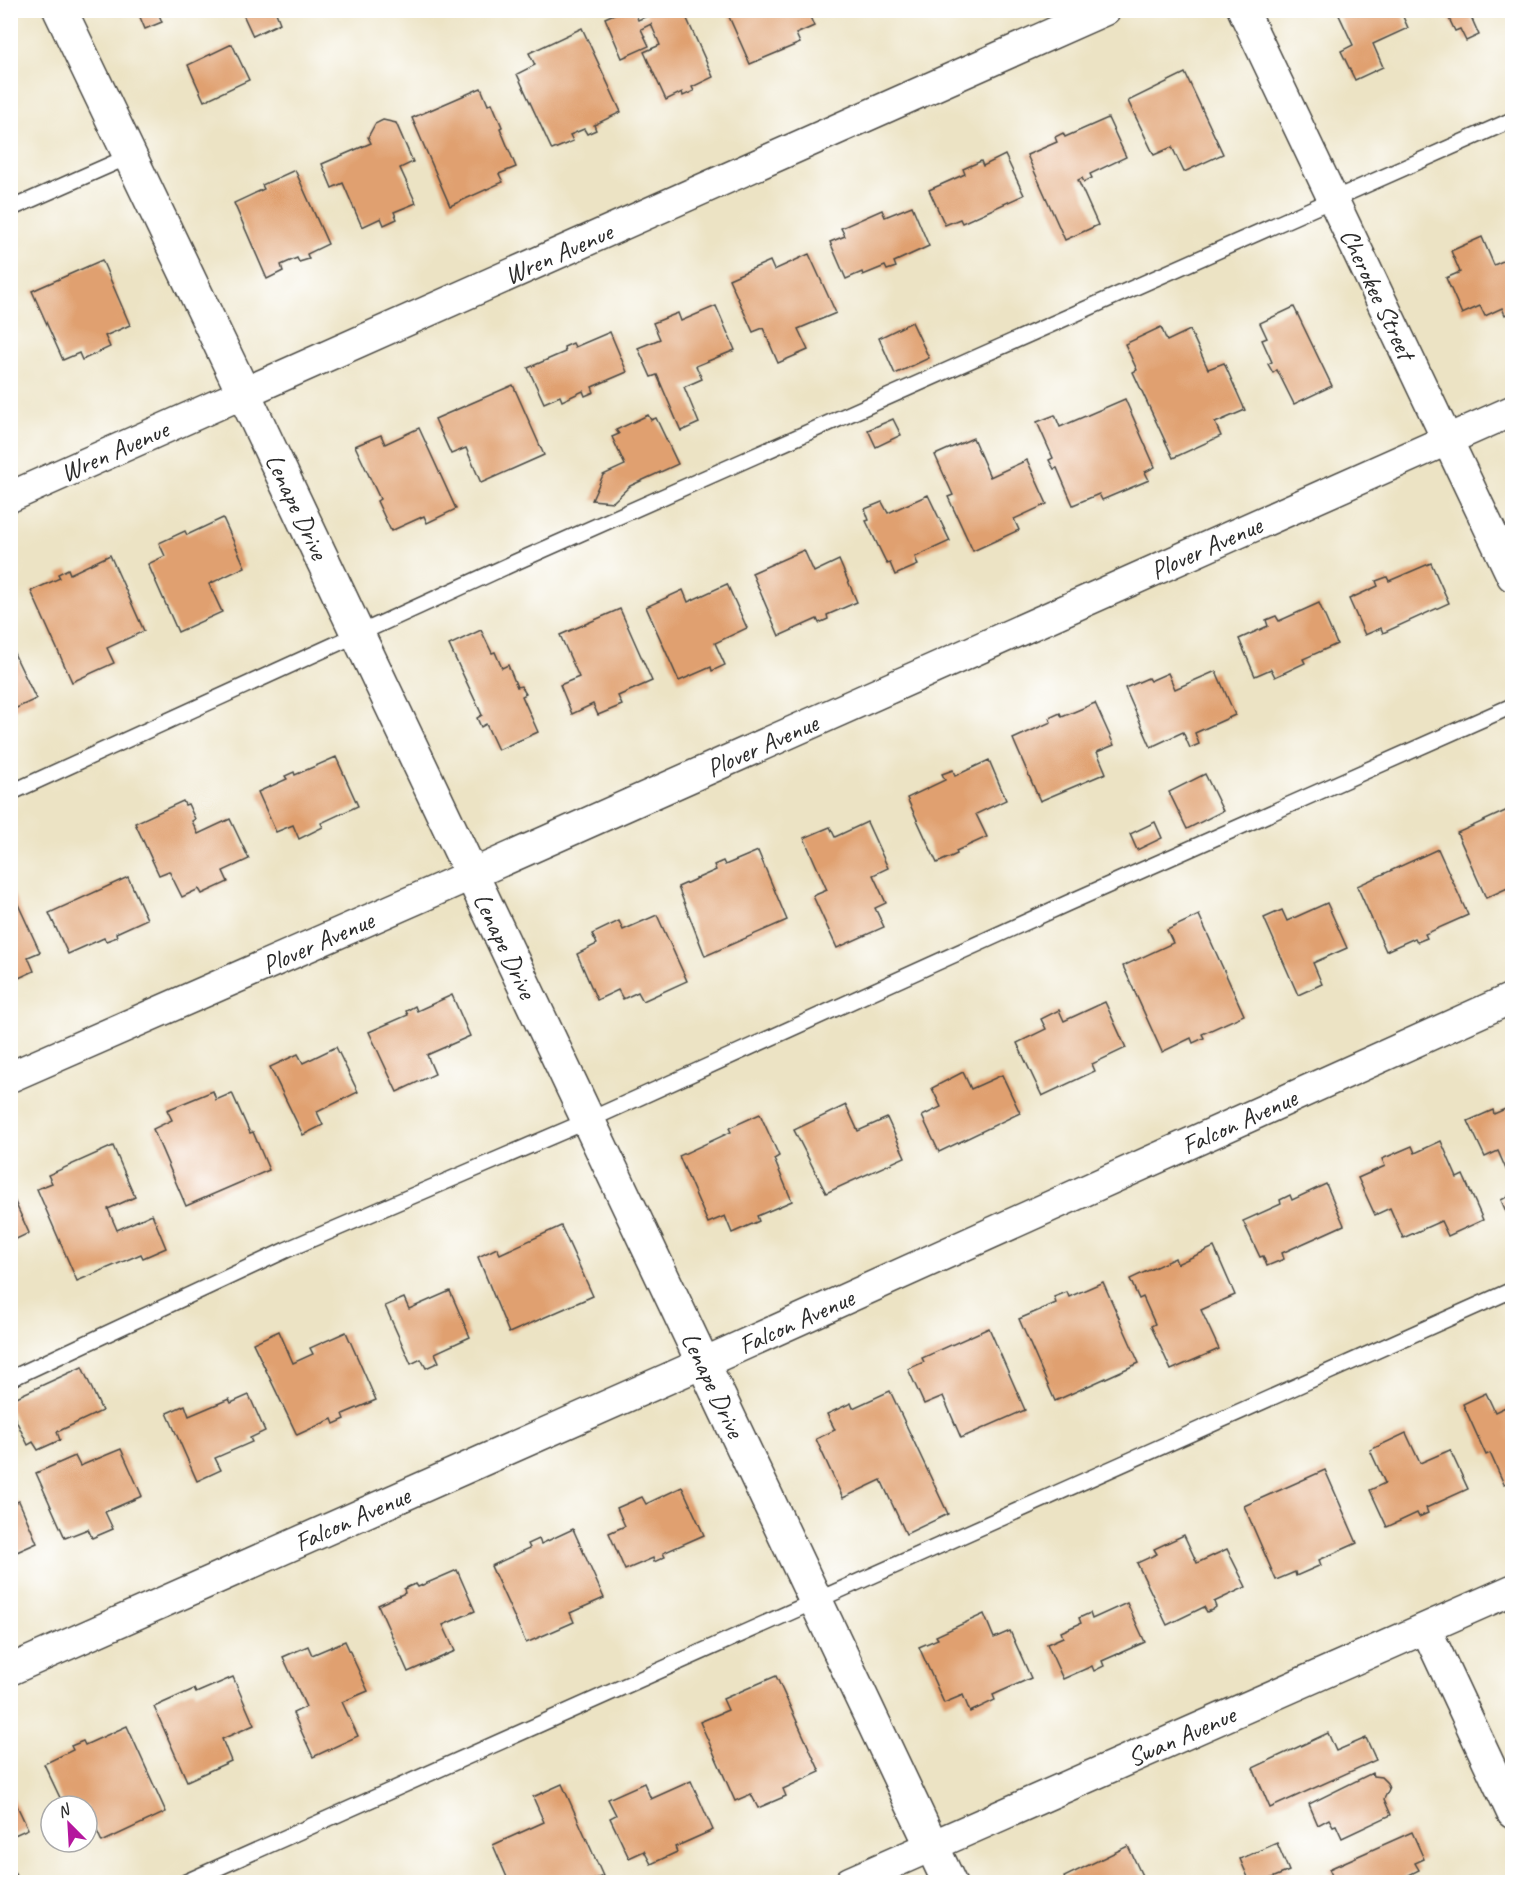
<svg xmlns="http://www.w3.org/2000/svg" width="1523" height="1893" font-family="Caveat,sans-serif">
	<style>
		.building { fill: #e0a070 }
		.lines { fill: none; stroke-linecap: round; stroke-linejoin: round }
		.service-casing { stroke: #484742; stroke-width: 18 }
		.minor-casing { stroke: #484742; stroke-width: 33 }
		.tertiary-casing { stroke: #484742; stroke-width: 36 }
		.service { stroke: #fff; stroke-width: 15 }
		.minor { stroke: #fff; stroke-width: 30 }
		.tertiary { stroke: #fff; stroke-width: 33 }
		.labels { text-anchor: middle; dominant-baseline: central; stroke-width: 5; stroke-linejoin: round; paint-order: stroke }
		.street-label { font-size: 26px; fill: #2b2b2b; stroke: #fff }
	</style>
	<rect width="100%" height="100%" fill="#fff"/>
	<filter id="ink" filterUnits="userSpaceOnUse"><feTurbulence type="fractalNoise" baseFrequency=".0167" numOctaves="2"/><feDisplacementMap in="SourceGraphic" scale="12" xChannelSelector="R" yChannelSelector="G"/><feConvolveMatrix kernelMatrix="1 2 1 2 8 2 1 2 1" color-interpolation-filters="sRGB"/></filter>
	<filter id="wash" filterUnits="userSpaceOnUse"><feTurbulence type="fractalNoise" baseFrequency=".008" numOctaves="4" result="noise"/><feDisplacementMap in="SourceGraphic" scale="24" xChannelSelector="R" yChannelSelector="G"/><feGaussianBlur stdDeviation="1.35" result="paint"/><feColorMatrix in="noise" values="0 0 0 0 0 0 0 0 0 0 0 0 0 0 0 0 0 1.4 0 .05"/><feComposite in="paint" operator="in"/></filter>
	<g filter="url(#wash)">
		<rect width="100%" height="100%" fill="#ece3c4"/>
		<g id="blocks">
			<g class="building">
				<path d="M 137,10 L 157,10 L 162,22 L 145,29 Z"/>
				<path d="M 241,10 L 275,10 L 280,23 L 253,36 Z"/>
				<path d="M 623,10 L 634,10 L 638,20 L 647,16 L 645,10 L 683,10 L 713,77 L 692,87 L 694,91 L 683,96 L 682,92 L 666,100 L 644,52 L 660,45 L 651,24 L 641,29 L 649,46 L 622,58 L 605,18 Z"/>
				<path d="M 726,10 L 807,10 L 814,26 L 796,34 L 800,43 L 750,64 Z"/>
				<path d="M 1343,10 L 1400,10 L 1408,28 L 1373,44 L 1383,67 L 1355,80 L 1341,51 L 1353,45 L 1338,13 Z"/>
				<path d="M 1445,10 L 1468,10 L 1479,35 L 1466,41 L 1460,29 L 1455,31 Z"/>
				<path d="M 582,28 L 621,112 L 594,125 L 596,130 L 587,134 L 584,129 L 570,135 L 573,141 L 552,150 L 517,74 L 535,65 L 529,53 Z"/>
				<path d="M 232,44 L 249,80 L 204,101 L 188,65 Z"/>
				<path d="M 1185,73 L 1223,154 L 1184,172 L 1172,147 L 1154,155 L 1128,101 Z"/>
				<path d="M 481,88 L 488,105 L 492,103 L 502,127 L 500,128 L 516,167 L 499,174 L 503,182 L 450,206 L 412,118 Z"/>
				<path d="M 1108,118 L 1126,157 L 1090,174 L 1092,178 L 1084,182 L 1082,178 L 1078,180 L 1098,225 L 1065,240 L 1027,155 L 1057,142 L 1055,137 L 1063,133 L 1065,137 Z"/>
				<path d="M 383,120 L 396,123 L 413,162 L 400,168 L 416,203 L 394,212 L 397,219 L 384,225 L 381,218 L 362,227 L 343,183 L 332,188 L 322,164 L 371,143 L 368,137 L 375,124 Z"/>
				<path d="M 1005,155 L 1024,195 L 962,223 L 960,219 L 945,225 L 929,190 L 965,174 L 963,169 L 981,161 L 983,166 Z"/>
				<path d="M 295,170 L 328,244 L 307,254 L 309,259 L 299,262 L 297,258 L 281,265 L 283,271 L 267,279 L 234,203 L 264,189 L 262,185 Z"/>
				<path d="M 912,206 L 929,246 L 894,262 L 896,267 L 887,270 L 885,266 L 863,275 L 862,272 L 846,279 L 830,242 L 845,236 L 841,228 L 882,210 L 885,217 Z"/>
				<path d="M 1482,237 L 1494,265 L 1512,257 L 1512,311 L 1505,315 L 1502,308 L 1485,316 L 1480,306 L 1462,314 L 1446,278 L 1460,272 L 1451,251 Z"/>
				<path d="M 809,254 L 836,313 L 798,329 L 808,350 L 778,363 L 763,328 L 753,332 L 729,279 L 770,261 L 774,270 Z"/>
				<path d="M 102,260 L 130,325 L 105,336 L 110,347 L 82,360 L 79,353 L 63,360 L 32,291 Z"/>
				<path d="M 716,306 L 735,350 L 696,366 L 702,379 L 684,387 L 699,423 L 681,431 L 657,375 L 651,377 L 638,348 L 660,339 L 653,323 L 678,313 L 681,321 Z"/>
				<path d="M 1294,307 L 1332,386 L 1294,404 L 1277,370 L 1273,373 L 1268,364 L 1272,362 L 1262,340 L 1267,338 L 1260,323 Z"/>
				<path d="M 912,322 L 929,358 L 895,374 L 879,338 Z"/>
				<path d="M 1161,327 L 1167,341 L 1190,330 L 1208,369 L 1224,363 L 1245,410 L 1215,423 L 1221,436 L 1173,458 L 1133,372 L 1137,370 L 1125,344 Z"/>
				<path d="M 610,332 L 627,372 L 592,387 L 594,392 L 585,396 L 583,391 L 562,401 L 560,396 L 544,403 L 528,368 L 565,352 L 564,347 L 573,343 L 575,347 Z"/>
				<path d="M 513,385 L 544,455 L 481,483 L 466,448 L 451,454 L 435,419 Z"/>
				<path d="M 1125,399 L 1155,467 L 1145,472 L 1149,480 L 1102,500 L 1099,494 L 1073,505 L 1057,468 L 1054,469 L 1049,460 L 1053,458 L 1037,422 L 1055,415 L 1060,427 Z"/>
				<path d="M 648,415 L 651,420 L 656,418 L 678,464 L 630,486 L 613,502 L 592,500 L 603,475 L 625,465 L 612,437 L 619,434 L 616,430 Z"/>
				<path d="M 893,419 L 901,435 L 876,447 L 868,430 Z"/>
				<path d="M 419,428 L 456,509 L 427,523 L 424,516 L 391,531 L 377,501 L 380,499 L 355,446 L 381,435 L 385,444 Z"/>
				<path d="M 973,438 L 990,477 L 1027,460 L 1047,504 L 1014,519 L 1019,530 L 973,551 L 948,497 L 953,495 L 935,455 Z"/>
				<path d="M 928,495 L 950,541 L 915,557 L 918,565 L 895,575 L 890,563 L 887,564 L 866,521 L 869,520 L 865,509 L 882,502 L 888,513 Z"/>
				<path d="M 223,518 L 245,567 L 209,584 L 222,612 L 178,632 L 148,564 L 165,556 L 159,543 L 185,531 L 187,535 Z"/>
				<path d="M 804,550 L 814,572 L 839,560 L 857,602 L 827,615 L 828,619 L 819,623 L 817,619 L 779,636 L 752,573 Z"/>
				<path d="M 110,555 L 144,631 L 107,648 L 114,663 L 72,682 L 31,591 L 60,578 L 58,574 L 68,569 L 70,574 Z"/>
				<path d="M 1431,563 L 1449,603 L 1383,633 L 1381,628 L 1365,635 L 1349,599 L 1378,586 L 1376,581 L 1387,577 L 1389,581 Z"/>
				<path d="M 727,584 L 747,628 L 715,643 L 725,665 L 712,671 L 711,667 L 679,681 L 646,607 L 683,590 L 688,602 Z"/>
				<path d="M 1319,603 L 1337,644 L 1303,659 L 1305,663 L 1275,677 L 1271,669 L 1255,676 L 1239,639 L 1268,626 L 1266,620 L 1276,616 L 1279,621 Z"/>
				<path d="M 620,609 L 652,681 L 618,696 L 622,705 L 598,715 L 593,704 L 572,714 L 560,685 L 579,677 L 560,635 Z"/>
				<path d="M 481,630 L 492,653 L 495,652 L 502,668 L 508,665 L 517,687 L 521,686 L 526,694 L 522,696 L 538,732 L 498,750 L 486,724 L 481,727 L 477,718 L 482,715 L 449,645 Z"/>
				<path d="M 10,645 L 36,699 L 10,711 Z"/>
				<path d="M 1216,671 L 1235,715 L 1195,733 L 1199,744 L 1190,748 L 1183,732 L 1151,747 L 1125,688 L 1148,678 L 1150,681 L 1168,673 L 1175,689 Z"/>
				<path d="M 1095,703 L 1114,745 L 1097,752 L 1106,773 L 1040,801 L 1013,739 L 1051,722 L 1049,718 L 1060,713 L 1062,717 Z"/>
				<path d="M 336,757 L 358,806 L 321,823 L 323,827 L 299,839 L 293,825 L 276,832 L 258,792 L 287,779 L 285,776 L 294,772 L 295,775 Z"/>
				<path d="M 989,760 L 1006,800 L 976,814 L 987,837 L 956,851 L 957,854 L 937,863 L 907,798 L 945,780 L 942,774 L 953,770 L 955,776 Z"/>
				<path d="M 1205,774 L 1223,811 L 1187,829 L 1169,792 Z"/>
				<path d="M 183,801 L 185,805 L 188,804 L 195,819 L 192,821 L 198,834 L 230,819 L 249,859 L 223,871 L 228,882 L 202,894 L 199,889 L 182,897 L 169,871 L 159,875 L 135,823 Z"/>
				<path d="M 1512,808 L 1512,886 L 1486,898 L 1457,833 Z"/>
				<path d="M 867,822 L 888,868 L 873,875 L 886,903 L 875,908 L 884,927 L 837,948 L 813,896 L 827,890 L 804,838 L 830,827 L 835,837 Z"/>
				<path d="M 1155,822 L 1162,838 L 1137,850 L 1130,834 Z"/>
				<path d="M 1438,849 L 1468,915 L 1425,934 L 1427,938 L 1417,942 L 1415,938 L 1386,951 L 1357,886 Z"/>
				<path d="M 758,851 L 787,920 L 705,956 L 678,887 L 716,870 L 714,865 L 723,861 L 725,865 Z"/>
				<path d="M 128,877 L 147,919 L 116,933 L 117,937 L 106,941 L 104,938 L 68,954 L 49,913 Z"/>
				<path d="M 10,887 L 40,952 L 28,957 L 34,971 L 10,982 Z"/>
				<path d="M 1327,903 L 1347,948 L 1313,963 L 1322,984 L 1298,995 L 1264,918 L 1282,910 L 1287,921 Z"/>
				<path d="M 657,915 L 687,981 L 643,1001 L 638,992 L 623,999 L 618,990 L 597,1000 L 577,954 L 597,944 L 592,934 L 619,921 L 623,930 Z"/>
				<path d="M 1199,915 L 1244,1015 L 1202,1034 L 1204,1038 L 1193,1043 L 1191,1038 L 1162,1052 L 1123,966 L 1173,943 L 1167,930 Z"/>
				<path d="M 452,995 L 470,1036 L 427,1055 L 435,1074 L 397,1092 L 369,1032 L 408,1015 L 406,1011 L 415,1006 L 417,1011 Z"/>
				<path d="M 1105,1002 L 1126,1048 L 1092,1064 L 1095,1071 L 1042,1096 L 1017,1043 L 1046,1029 L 1041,1019 L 1059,1010 L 1064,1021 Z"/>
				<path d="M 336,1047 L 358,1092 L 317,1112 L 323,1125 L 303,1135 L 270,1067 L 298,1054 L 303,1063 Z"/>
				<path d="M 963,1072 L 971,1089 L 1002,1075 L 1020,1113 L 939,1152 L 922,1116 L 941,1107 L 932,1088 Z"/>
				<path d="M 213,1091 L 216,1100 L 232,1093 L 250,1133 L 253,1132 L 269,1170 L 186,1206 L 153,1129 L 172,1120 L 167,1110 Z"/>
				<path d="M 846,1105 L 858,1131 L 887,1118 L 905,1157 L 826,1193 L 794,1130 Z"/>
				<path d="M 1512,1106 L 1512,1183 L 1498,1151 L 1485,1157 L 1468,1121 L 1493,1110 L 1494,1114 Z"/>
				<path d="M 760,1114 L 779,1156 L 774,1159 L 792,1201 L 757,1216 L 759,1221 L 732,1233 L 725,1216 L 708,1223 L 679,1156 L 731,1132 L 729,1128 Z"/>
				<path d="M 1441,1141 L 1457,1178 L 1463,1175 L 1483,1220 L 1448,1236 L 1441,1221 L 1403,1238 L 1390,1208 L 1375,1215 L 1358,1178 L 1385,1166 L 1382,1159 L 1412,1146 L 1415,1153 Z"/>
				<path d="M 113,1146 L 135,1197 L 108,1209 L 117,1230 L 152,1214 L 166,1248 L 143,1258 L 141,1254 L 77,1281 L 37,1189 L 52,1183 L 48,1175 Z"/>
				<path d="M 1326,1184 L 1344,1225 L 1282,1253 L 1284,1259 L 1267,1266 L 1263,1256 L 1260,1257 L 1243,1221 L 1281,1204 L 1280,1200 L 1290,1195 L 1292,1200 Z"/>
				<path d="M 10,1191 L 29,1233 L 10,1242 Z"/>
				<path d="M 1512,1194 L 1512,1225 L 1501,1200 Z"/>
				<path d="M 561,1226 L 593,1296 L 509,1333 L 478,1257 L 497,1248 L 500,1254 Z"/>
				<path d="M 1214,1247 L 1235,1295 L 1201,1310 L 1219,1349 L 1171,1370 L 1151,1326 L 1155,1324 L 1143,1297 L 1139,1299 L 1130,1279 L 1175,1258 L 1177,1264 Z"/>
				<path d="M 1103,1282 L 1139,1363 L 1055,1401 L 1019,1319 L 1056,1303 L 1054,1297 L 1067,1292 L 1069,1297 Z"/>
				<path d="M 450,1291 L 470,1337 L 435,1353 L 439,1362 L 426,1368 L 421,1359 L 411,1364 L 385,1306 L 404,1298 L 409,1309 Z"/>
				<path d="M 989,1328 L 1025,1410 L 961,1438 L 943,1396 L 924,1404 L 908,1369 L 924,1362 L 922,1358 Z"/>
				<path d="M 279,1331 L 293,1363 L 313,1354 L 310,1348 L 346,1332 L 376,1400 L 343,1414 L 345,1419 L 334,1424 L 332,1419 L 297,1435 L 253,1343 Z"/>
				<path d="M 82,1367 L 102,1411 L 57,1432 L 60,1440 L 38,1450 L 33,1442 L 28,1445 L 10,1408 L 10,1400 Z"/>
				<path d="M 890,1391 L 948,1514 L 906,1534 L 881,1480 L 843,1498 L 816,1439 L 835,1430 L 827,1414 L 851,1403 L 853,1408 Z"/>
				<path d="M 1486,1393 L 1495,1412 L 1512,1404 L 1512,1480 L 1504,1484 L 1490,1453 L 1486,1455 L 1463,1404 Z"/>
				<path d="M 249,1395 L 265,1431 L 250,1438 L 252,1442 L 215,1458 L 221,1470 L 197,1481 L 167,1413 L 185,1405 L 189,1416 L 229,1399 L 231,1403 Z"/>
				<path d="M 1406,1433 L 1420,1463 L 1450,1450 L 1468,1489 L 1426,1508 L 1428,1513 L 1419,1517 L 1417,1513 L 1387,1527 L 1370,1490 L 1385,1483 L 1370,1450 Z"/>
				<path d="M 121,1449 L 142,1496 L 105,1512 L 113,1529 L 92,1538 L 88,1529 L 65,1538 L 36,1473 L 75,1456 L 80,1466 Z"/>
				<path d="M 1325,1470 L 1357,1543 L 1319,1560 L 1321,1565 L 1296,1576 L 1295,1572 L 1276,1580 L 1244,1506 Z"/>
				<path d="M 682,1487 L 704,1535 L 663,1553 L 665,1557 L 654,1562 L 653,1558 L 625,1570 L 609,1533 L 625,1526 L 617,1508 L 642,1497 L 646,1504 Z"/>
				<path d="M 19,1501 L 37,1543 L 10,1555 L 10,1505 Z"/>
				<path d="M 573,1529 L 604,1598 L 570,1613 L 574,1622 L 526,1643 L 491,1566 L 530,1548 L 528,1544 L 539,1539 L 541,1544 Z"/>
				<path d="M 1184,1535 L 1197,1563 L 1227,1549 L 1246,1587 L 1214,1602 L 1216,1607 L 1212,1610 L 1207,1612 L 1204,1607 L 1167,1625 L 1137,1563 L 1157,1554 L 1154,1549 Z"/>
				<path d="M 457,1570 L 475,1611 L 443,1625 L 455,1651 L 408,1672 L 378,1605 L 405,1593 L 404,1589 L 410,1586 L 416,1584 L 418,1587 Z"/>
				<path d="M 1127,1603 L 1145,1642 L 1102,1661 L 1104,1666 L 1094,1671 L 1092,1666 L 1063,1679 L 1047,1644 L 1063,1637 L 1061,1632 L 1081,1623 L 1079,1618 L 1090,1613 L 1092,1619 Z"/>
				<path d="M 984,1614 L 994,1638 L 1010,1631 L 1031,1678 L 993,1695 L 995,1700 L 970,1712 L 963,1695 L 944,1703 L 919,1647 L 938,1639 L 936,1636 Z"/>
				<path d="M 345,1641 L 368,1691 L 342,1702 L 358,1736 L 313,1757 L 293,1713 L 306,1707 L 283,1657 L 308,1646 L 312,1655 Z"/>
				<path d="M 776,1676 L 820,1772 L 783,1789 L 786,1796 L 758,1808 L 751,1794 L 735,1801 L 700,1722 L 728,1710 L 723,1699 Z"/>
				<path d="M 233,1677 L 254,1725 L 222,1739 L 231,1761 L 187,1781 L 154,1707 L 194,1689 L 196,1693 Z"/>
				<path d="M 127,1726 L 166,1812 L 102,1842 L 91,1818 L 87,1820 L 87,1806 L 64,1806 L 44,1764 L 73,1750 L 71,1746 L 83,1741 L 85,1745 Z"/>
				<path d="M 1328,1733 L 1336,1751 L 1366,1738 L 1376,1760 L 1270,1808 L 1253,1768 Z"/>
				<path d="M 1372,1773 L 1373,1776 L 1381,1777 L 1387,1783 L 1389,1789 L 1384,1799 L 1391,1815 L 1342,1838 L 1336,1825 L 1333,1826 L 1329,1819 L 1318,1825 L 1309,1804 Z"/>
				<path d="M 691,1781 L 713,1830 L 675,1847 L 677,1852 L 651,1864 L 644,1851 L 629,1858 L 610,1818 L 616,1815 L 608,1799 L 644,1783 L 651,1799 Z"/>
				<path d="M 562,1784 L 603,1876 L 588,1882 L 509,1882 L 493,1845 L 544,1822 L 533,1797 Z"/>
				<path d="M 10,1791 L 28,1829 L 10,1837 Z"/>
				<path d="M 1412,1832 L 1424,1859 L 1415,1863 L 1419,1870 L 1403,1878 L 1402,1882 L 1335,1882 L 1329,1869 Z"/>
				<path d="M 1277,1843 L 1289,1871 L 1262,1882 L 1250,1882 L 1240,1859 Z"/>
				<path d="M 1128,1846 L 1145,1882 L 1066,1882 L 1064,1877 Z"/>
				<path d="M 10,1864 L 19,1882 L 10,1882 Z"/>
			</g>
		</g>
	</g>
	<g filter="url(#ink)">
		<use href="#blocks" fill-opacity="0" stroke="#484742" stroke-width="1.5"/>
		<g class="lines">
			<defs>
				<g id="service">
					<path d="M 10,209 L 130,156"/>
					<path d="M 10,793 L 518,561 L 1512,120"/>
					<path d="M 10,1379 L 286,1250 L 587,1121 L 1068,903 L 1512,706"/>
					<path d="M 186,1882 L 1512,1290"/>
				</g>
				<g id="minor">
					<path id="s1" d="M 1243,10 L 1512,576"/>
					<path id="s2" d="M 10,497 L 1105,10"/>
					<path id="s3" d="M 10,1077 L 439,889 L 1512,411"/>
					<path d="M 1426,1629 L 1512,1813"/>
					<path id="s4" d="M 10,1670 L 721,1355 L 1512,998"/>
					<path id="s5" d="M 850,1882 L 1512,1590"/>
				</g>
				<g id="tertiary">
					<path id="s6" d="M 60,10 L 244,394 L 949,1882"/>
				</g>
			</defs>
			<use href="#service" class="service-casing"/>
			<use href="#minor" class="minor-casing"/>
			<use href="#tertiary" class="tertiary-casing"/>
			<use href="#service" class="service"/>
			<use href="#minor" class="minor"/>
			<use href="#tertiary" class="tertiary"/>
		</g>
	</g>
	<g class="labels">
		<g class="street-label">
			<text stroke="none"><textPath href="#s2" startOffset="600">Wren Avenue</textPath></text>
			<text stroke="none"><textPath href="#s1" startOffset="314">Cherokee Street</textPath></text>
			<text stroke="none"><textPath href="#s2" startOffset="114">Wren Avenue</textPath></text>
			<text stroke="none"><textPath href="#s6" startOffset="550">Lenape Drive</textPath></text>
			<text stroke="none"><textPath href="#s3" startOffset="1308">Plover Avenue</textPath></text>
			<text stroke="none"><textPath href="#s3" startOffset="822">Plover Avenue</textPath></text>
			<text stroke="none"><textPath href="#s3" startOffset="336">Plover Avenue</textPath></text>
			<text stroke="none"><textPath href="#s6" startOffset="1036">Lenape Drive</textPath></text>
			<text stroke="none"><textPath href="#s4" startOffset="1346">Falcon Avenue</textPath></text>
			<text stroke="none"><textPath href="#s4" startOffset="860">Falcon Avenue</textPath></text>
			<text stroke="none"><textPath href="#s6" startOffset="1522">Lenape Drive</textPath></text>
			<text stroke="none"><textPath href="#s4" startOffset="374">Falcon Avenue</textPath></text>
			<text stroke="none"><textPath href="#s5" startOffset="362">Swan Avenue</textPath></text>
		</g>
	</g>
	<rect width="1523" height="1893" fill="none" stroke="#fff" stroke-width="36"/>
	<g transform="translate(69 1824) rotate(336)"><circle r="28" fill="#ffffff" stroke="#aaaaaa" stroke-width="1.5"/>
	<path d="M0-4.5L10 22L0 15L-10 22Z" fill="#b5179e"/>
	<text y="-9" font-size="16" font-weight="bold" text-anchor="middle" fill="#2b2b2b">N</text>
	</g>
</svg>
